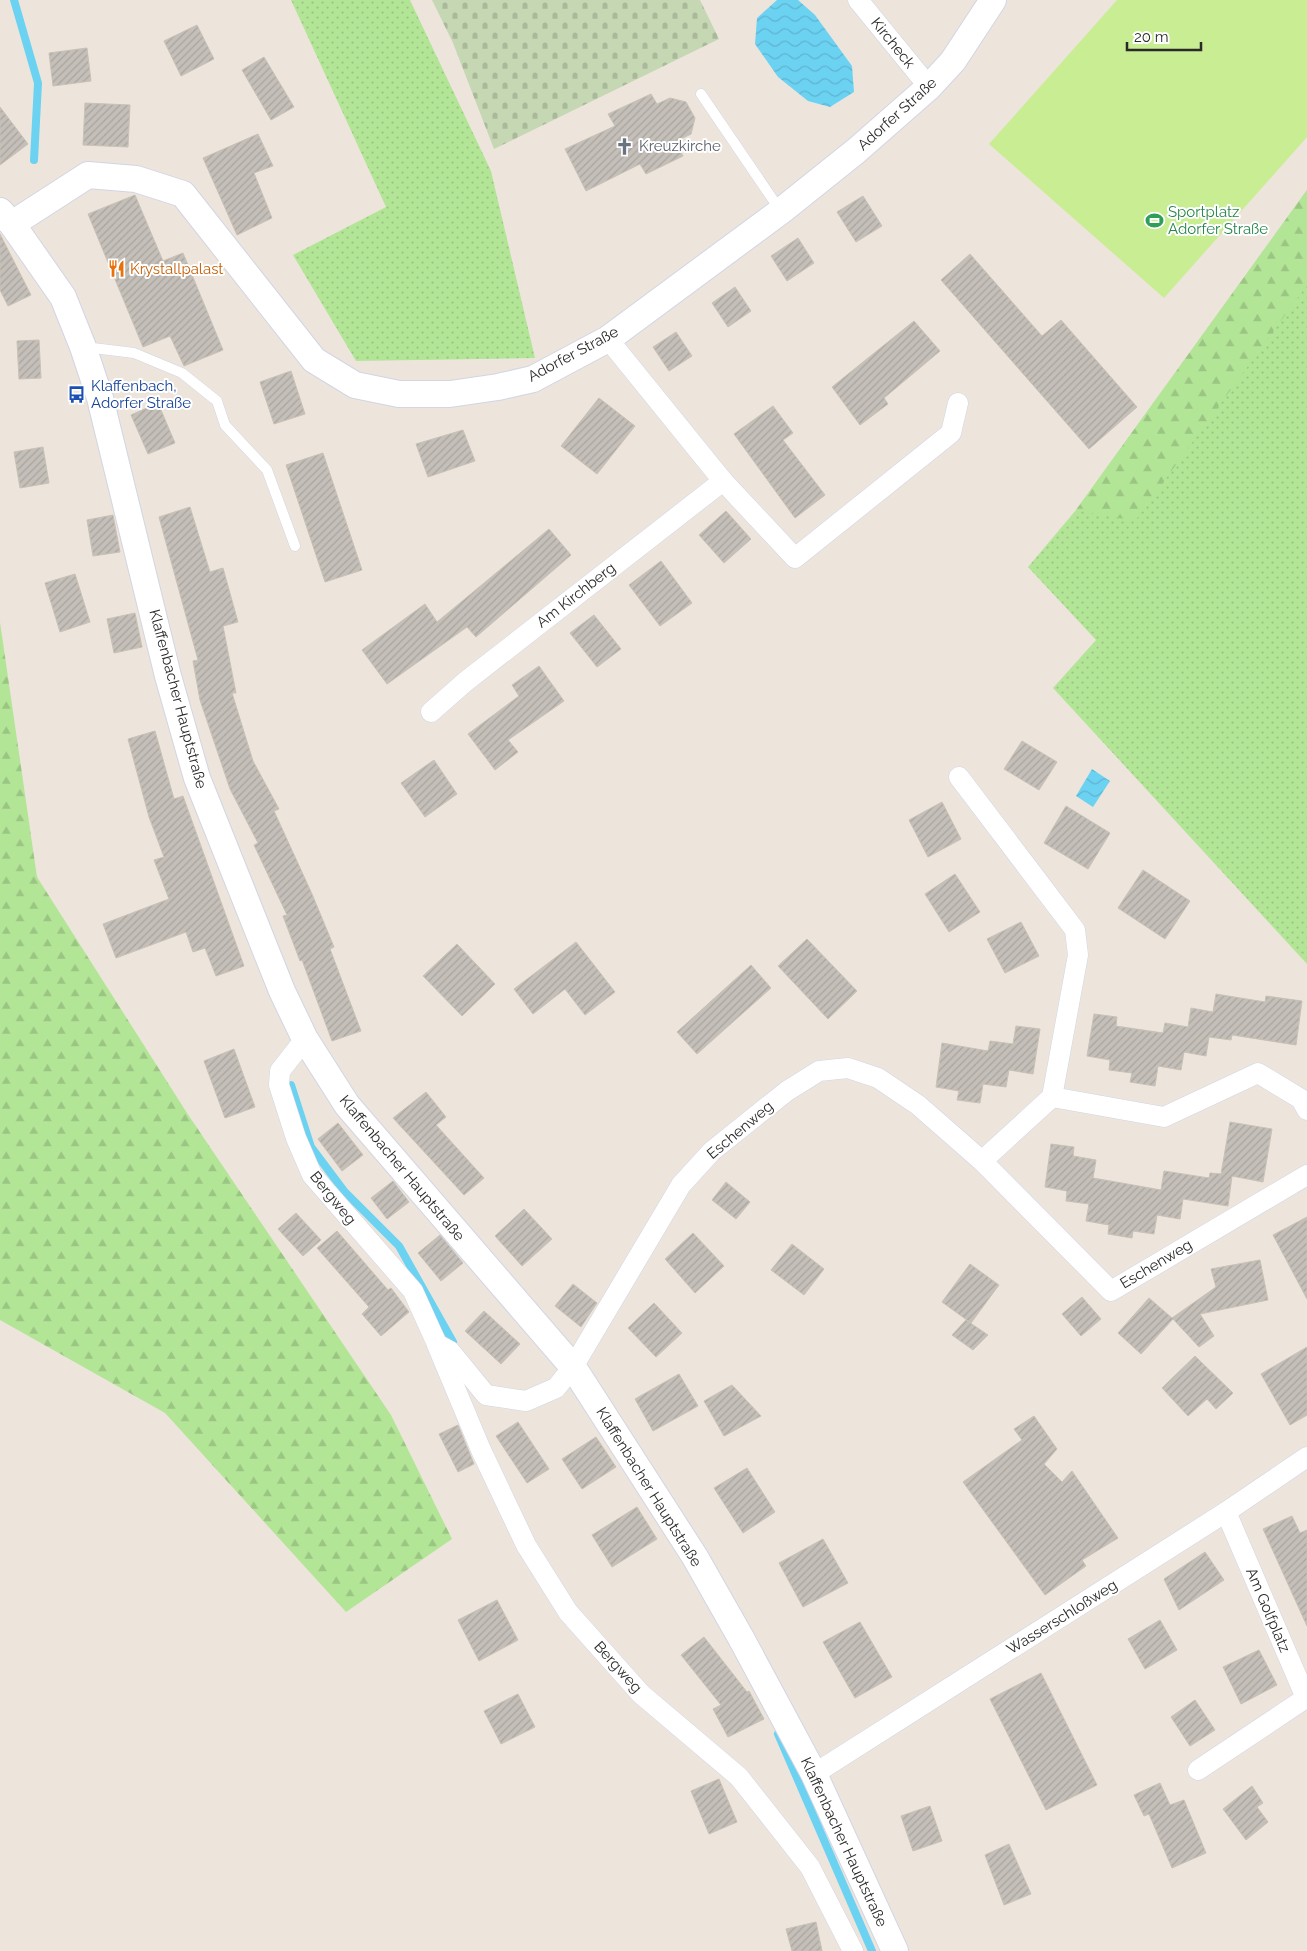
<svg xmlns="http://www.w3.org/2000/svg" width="1307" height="1951" font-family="Raleway,sans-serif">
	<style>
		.grass { fill: url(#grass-dots) }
		.forest { fill: url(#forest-firs) }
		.cemetery { fill: url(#cemetery-stones) }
		.pitch { fill: #c8ed92 }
		.water { fill: url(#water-waves) }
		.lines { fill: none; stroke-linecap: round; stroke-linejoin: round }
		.stream { stroke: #6cd2f2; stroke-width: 8 }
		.building { fill: url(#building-hatch); stroke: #c8c1b6 }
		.service-casing { stroke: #d1d5e4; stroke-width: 11 }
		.minor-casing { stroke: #d1d5e4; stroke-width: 21 }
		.tertiary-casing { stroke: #d1d5e4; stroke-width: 28 }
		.service { stroke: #fff; stroke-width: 10 }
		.minor { stroke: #fff; stroke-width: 20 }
		.tertiary { stroke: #fff; stroke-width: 26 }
		.labels { text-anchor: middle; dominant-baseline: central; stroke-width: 4; stroke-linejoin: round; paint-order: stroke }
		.street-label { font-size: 15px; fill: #2a2a2a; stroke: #fff }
		.worship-label { font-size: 15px; fill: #5b616d; stroke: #fff; text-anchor: start }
		.leisure-label { font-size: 15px; fill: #27864d; stroke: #fff; text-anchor: start }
		.food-label { font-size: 15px; fill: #c56008; stroke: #fff; text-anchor: start }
		.transit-label { font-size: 15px; fill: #164399; stroke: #fff; text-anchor: start }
	</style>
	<defs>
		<pattern id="grass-dots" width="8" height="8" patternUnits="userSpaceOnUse" patternTransform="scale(1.25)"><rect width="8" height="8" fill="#b3e597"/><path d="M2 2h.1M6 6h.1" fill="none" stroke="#9ac582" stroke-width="1.8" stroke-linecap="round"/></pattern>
		<pattern id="forest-firs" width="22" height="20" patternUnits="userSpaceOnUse" patternTransform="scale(1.25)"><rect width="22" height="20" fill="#b3e597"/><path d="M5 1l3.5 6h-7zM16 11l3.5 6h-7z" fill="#9ac582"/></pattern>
		<pattern id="cemetery-stones" width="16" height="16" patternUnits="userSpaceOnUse" patternTransform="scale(1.25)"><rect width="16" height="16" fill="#c5d7b3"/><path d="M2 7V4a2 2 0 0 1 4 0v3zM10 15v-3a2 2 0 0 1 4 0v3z" fill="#a9b99a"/></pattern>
		<pattern id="water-waves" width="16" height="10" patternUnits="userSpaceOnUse" patternTransform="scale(1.25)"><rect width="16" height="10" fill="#6cd2f2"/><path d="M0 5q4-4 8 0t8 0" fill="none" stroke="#5eb4d0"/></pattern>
		<pattern id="building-hatch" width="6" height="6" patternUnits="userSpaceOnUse" patternTransform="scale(1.25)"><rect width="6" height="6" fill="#c5bfb9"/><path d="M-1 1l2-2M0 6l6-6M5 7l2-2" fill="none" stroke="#a9a49f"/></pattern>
	</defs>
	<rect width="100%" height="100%" fill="#ede5dc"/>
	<g class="grass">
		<path d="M 291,0 L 410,0 L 491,171 L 535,358 L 356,361 L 293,255 L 386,207 Z"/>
		<path d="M 1307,190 L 1307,964 L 1053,688 L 1096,640 L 1028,567 L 1076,510 Z"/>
	</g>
	<g class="forest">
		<path d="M 1307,190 L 1307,285 L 1135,521 L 1076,510 Z"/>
		<path d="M 0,622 L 37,877 L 187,1113 L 391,1415 L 452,1539 L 346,1612 L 165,1413 L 0,1320 Z"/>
	</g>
	<path class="cemetery" d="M 432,0 L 700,0 L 719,39 L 494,149 L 453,43 Z"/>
	<path class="pitch" d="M 1117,0 L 1307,0 L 1307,137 L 1164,298 L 989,144 Z"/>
	<g class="water">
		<path d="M 777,0 L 798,0 L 815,15 L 852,66 L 854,92 L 830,107 L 808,101 L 778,77 L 755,44 L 757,18 Z"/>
		<path d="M 1092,769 L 1110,781 L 1093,807 L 1076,796 Z"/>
	</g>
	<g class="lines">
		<g class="stream">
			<path d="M 14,0 L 38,83 L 34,160"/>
			<path d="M 291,1085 L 311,1147 L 344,1191 L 399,1246 L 453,1342"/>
			<path d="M 778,1734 L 872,1951"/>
		</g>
	</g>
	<g class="building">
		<path d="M 197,25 L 214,59 L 181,76 L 164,41 Z"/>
		<path d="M 87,48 L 91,81 L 53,86 L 49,53 Z"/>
		<path d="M 264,57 L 294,107 L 271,120 L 242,70 Z"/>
		<path d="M 651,94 L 657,104 L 670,98 L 686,102 L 695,118 L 691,134 L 675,142 L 683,156 L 646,174 L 640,164 L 586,191 L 565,149 L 615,126 L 608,114 Z"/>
		<path d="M 85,103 L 130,105 L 128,147 L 83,145 Z"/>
		<path d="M 0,107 L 28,144 L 0,165 Z"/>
		<path d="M 258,134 L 273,166 L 254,173 L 272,218 L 237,235 L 203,158 Z"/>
		<path d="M 135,195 L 163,261 L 183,253 L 223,350 L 184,366 L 170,336 L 143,347 L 88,214 Z"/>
		<path d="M 863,196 L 882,226 L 856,242 L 837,212 Z"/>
		<path d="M 0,234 L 31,295 L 8,306 L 0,290 Z"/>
		<path d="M 798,238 L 814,263 L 787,281 L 771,256 Z"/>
		<path d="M 970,254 L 1042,336 L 1061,320 L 1137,407 L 1089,449 L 941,280 Z"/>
		<path d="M 735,287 L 751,311 L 728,327 L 712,303 Z"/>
		<path d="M 914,321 L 940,351 L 884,398 L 888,404 L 860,425 L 832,387 Z"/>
		<path d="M 676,332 L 692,356 L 669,371 L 653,347 Z"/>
		<path d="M 39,340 L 41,378 L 19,379 L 17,341 Z"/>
		<path d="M 291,371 L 305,414 L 274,424 L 260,382 Z"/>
		<path d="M 599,398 L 635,426 L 597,474 L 561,446 Z"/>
		<path d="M 158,403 L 175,443 L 148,454 L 131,415 Z"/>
		<path d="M 773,406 L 793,433 L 783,440 L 825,495 L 795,518 L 734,434 Z"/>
		<path d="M 463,430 L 475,461 L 428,477 L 416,444 Z"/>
		<path d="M 43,447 L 49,483 L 20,488 L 14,452 Z"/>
		<path d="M 323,453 L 362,570 L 325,582 L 286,465 Z"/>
		<path d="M 190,507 L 210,572 L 223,568 L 238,622 L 223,626 L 236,693 L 232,693 L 253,761 L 279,809 L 274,811 L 312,894 L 334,947 L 330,949 L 361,1031 L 332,1041 L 302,960 L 300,961 L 283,916 L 287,915 L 254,845 L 258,843 L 230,789 L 200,700 L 193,661 L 198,660 L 159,517 Z"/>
		<path d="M 726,511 L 751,539 L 724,563 L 699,535 Z"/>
		<path d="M 113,515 L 120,552 L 93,556 L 87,520 Z"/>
		<path d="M 549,529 L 571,555 L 476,637 L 467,627 L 387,684 L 362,650 L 425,604 L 437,622 Z"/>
		<path d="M 661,561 L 692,603 L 660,626 L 629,585 Z"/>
		<path d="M 75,574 L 90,622 L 60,632 L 45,583 Z"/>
		<path d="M 135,613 L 142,647 L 114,653 L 107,619 Z"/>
		<path d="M 594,615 L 621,649 L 597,667 L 570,633 Z"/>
		<path d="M 539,666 L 564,701 L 508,740 L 518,752 L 495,770 L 468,734 L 519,696 L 512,685 Z"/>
		<path d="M 155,731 L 174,799 L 183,796 L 244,966 L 216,976 L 205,948 L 193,952 L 186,932 L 116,958 L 103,924 L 169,899 L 154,860 L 164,857 L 149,817 L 128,739 Z"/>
		<path d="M 1022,741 L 1057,762 L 1039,790 L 1004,769 Z"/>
		<path d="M 434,760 L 457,794 L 425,817 L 401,783 Z"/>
		<path d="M 942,802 L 961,839 L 928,857 L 909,820 Z"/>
		<path d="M 1066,806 L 1110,833 L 1088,869 L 1044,843 Z"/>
		<path d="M 1143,870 L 1190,901 L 1165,939 L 1118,908 Z"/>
		<path d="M 955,874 L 980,912 L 949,932 L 925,894 Z"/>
		<path d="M 1021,922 L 1039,956 L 1005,973 L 987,939 Z"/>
		<path d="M 807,939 L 857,991 L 828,1019 L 778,966 Z"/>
		<path d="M 576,942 L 615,992 L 585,1015 L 565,989 L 533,1014 L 514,989 Z"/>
		<path d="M 457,944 L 495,984 L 462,1016 L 423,976 Z"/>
		<path d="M 751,965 L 771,988 L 697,1054 L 677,1032 Z"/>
		<path d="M 1216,994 L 1265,1002 L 1266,996 L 1302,1001 L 1296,1045 L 1232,1035 L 1231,1040 L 1209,1037 L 1206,1056 L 1184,1052 L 1181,1070 L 1158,1066 L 1155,1086 L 1130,1082 L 1132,1073 L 1109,1070 L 1110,1060 L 1087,1056 L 1094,1014 L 1117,1017 L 1116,1026 L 1163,1033 L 1165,1023 L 1188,1027 L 1191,1008 L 1213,1012 Z"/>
		<path d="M 1016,1026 L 1040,1029 L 1033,1074 L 1009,1070 L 1006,1087 L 983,1084 L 980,1103 L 957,1100 L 959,1091 L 936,1087 L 942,1043 L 988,1051 L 990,1041 L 1013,1044 Z"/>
		<path d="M 234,1049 L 255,1107 L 225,1118 L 204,1061 Z"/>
		<path d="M 426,1092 L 446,1117 L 436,1125 L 484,1178 L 464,1195 L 393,1118 Z"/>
		<path d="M 1230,1122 L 1272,1129 L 1263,1182 L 1232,1176 L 1228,1206 L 1183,1199 L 1180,1219 L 1157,1215 L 1154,1234 L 1133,1231 L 1132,1238 L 1108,1234 L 1109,1225 L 1086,1221 L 1089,1204 L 1066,1201 L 1067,1191 L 1045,1187 L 1051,1144 L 1074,1147 L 1073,1156 L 1096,1160 L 1093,1178 L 1116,1182 L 1161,1190 L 1164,1171 L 1209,1178 L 1210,1173 L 1221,1174 Z"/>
		<path d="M 338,1123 L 363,1155 L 342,1171 L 318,1139 Z"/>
		<path d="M 393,1181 L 409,1202 L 387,1219 L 371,1198 Z"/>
		<path d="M 726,1182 L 750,1202 L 736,1219 L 712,1200 Z"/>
		<path d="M 524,1209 L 552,1239 L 522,1266 L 495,1236 Z"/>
		<path d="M 296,1213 L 321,1240 L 303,1256 L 278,1229 Z"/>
		<path d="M 1307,1217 L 1307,1299 L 1273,1235 Z"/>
		<path d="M 337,1231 L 388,1290 L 391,1288 L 409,1312 L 381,1336 L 362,1314 L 369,1307 L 317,1248 Z"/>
		<path d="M 693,1233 L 724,1266 L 695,1293 L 665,1259 Z"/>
		<path d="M 440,1235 L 463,1263 L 441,1281 L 418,1253 Z"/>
		<path d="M 792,1244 L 824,1269 L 804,1295 L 771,1270 Z"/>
		<path d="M 1260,1260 L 1268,1300 L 1200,1314 L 1214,1336 L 1199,1347 L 1173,1319 L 1141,1354 L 1118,1333 L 1149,1298 L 1172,1318 L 1216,1287 L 1211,1269 Z"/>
		<path d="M 970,1264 L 999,1285 L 971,1323 L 942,1302 Z"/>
		<path d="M 573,1284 L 597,1303 L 581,1327 L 555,1306 Z"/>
		<path d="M 1082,1297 L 1101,1319 L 1081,1336 L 1062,1314 Z"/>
		<path d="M 654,1303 L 682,1333 L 656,1357 L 628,1328 Z"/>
		<path d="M 484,1311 L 520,1344 L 501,1364 L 465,1331 Z"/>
		<path d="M 966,1320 L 988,1335 L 973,1350 L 952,1335 Z"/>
		<path d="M 1307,1347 L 1307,1415 L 1290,1425 L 1261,1374 Z"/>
		<path d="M 1195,1356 L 1233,1393 L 1216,1409 L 1207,1399 L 1188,1416 L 1162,1388 Z"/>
		<path d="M 679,1374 L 698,1406 L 653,1431 L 635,1399 Z"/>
		<path d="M 732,1385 L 761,1416 L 724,1436 L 704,1401 Z"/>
		<path d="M 1034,1416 L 1057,1449 L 1044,1464 L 1062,1482 L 1072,1471 L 1118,1538 L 1082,1560 L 1086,1566 L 1045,1595 L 963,1482 L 1022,1440 L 1014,1429 Z"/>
		<path d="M 518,1422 L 549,1469 L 527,1483 L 496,1436 Z"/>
		<path d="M 458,1425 L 474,1464 L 458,1472 L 439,1434 Z"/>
		<path d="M 596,1437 L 616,1467 L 582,1489 L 562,1459 Z"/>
		<path d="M 747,1468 L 775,1512 L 743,1533 L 714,1488 Z"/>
		<path d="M 637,1507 L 657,1539 L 612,1567 L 592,1535 Z"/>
		<path d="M 1292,1516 L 1300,1533 L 1307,1530 L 1307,1626 L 1263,1529 Z"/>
		<path d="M 823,1539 L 848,1583 L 803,1607 L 779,1563 Z"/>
		<path d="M 1205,1552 L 1224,1580 L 1179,1610 L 1164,1579 Z"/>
		<path d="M 497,1600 L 518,1640 L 479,1661 L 458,1620 Z"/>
		<path d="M 1160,1620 L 1177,1650 L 1145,1669 L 1128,1639 Z"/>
		<path d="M 860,1622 L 892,1677 L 855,1698 L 823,1642 Z"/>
		<path d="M 704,1637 L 747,1692 L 749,1691 L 764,1719 L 728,1737 L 713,1709 L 721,1705 L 681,1655 Z"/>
		<path d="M 1259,1650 L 1277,1685 L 1241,1704 L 1223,1667 Z"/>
		<path d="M 1041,1673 L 1097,1785 L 1046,1810 L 990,1699 Z"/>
		<path d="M 518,1694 L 535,1727 L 501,1744 L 484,1711 Z"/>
		<path d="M 1195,1700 L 1215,1730 L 1190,1746 L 1171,1717 Z"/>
		<path d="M 719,1779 L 737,1822 L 709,1834 L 691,1791 Z"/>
		<path d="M 1160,1783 L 1170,1805 L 1184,1800 L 1206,1853 L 1172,1868 L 1149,1814 L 1144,1816 L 1134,1795 Z"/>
		<path d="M 1252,1786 L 1263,1803 L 1257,1807 L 1268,1822 L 1246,1840 L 1223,1809 Z"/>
		<path d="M 930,1806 L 942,1841 L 913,1851 L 901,1816 Z"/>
		<path d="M 1009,1844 L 1031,1894 L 1004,1905 L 985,1855 Z"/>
		<path d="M 816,1922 L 822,1951 L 792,1951 L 786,1929 Z"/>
	</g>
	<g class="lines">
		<defs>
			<g id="service">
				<path d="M 701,94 L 780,210"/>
				<path d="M 85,347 L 134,353 L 182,373 L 217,401 L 225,425 L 267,470 L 295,546"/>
			</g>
			<g id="minor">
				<path d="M 858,0 L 929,87"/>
				<path d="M 608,339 L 723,481 L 795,558 L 951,433 L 958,403"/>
				<path d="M 431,712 L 465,682 L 723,481"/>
				<path d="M 959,777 L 1075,930 L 1078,955 L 1052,1097"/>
				<path d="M 305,1039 L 280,1071 L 279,1085 L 296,1138 L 312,1175 L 413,1291 L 437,1344 L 450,1351 L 486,1395 L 526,1401 L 556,1388 L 573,1367 L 681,1185 L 712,1151 L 787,1091 L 819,1071 L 848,1068 L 878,1078 L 918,1105 L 982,1161 L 1111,1291 L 1307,1175"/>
				<path d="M 982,1161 L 1052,1097 L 1164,1117 L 1258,1073 L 1301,1099 L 1307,1110"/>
				<path d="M 437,1345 L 481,1450 L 526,1545 L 568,1612 L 641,1694 L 739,1777 L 810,1867 L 853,1951"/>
				<path d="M 1198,1770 L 1306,1698 L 1226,1512"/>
				<path d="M 814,1774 L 1226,1512 L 1307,1457"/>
			</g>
			<g id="tertiary">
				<path d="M 0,211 L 12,224 L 63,297 L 83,347 L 100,398 L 168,676 L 197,778 L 282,991 L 305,1039 L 347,1105 L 573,1367 L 695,1557 L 741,1638 L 814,1774 L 895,1951"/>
				<path d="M 12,224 L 88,175 L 136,179 L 183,194 L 314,360 L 355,385 L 399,394 L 450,394 L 498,387 L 533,379 L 608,339 L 781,211 L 856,151 L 929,87 L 953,61 L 993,0"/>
			</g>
		</defs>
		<use href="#service" class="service-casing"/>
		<use href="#minor" class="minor-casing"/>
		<use href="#tertiary" class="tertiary-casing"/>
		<use href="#service" class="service"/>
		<use href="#minor" class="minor"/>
		<use href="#tertiary" class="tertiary"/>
	</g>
	<defs>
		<symbol id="church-bare" viewBox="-9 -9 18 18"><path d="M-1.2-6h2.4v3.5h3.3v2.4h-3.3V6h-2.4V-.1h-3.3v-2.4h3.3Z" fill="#6b7280" stroke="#fff" stroke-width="2.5" paint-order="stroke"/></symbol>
		<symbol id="stadium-bare" viewBox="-9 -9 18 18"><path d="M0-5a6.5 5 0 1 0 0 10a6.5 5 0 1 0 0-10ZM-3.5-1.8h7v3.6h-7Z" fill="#2e9e5b" stroke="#fff" stroke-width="2.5" paint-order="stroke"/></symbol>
		<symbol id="restaurant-bare" viewBox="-9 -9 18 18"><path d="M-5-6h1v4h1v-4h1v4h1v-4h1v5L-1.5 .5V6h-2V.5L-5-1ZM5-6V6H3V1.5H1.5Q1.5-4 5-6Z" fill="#e8710a" stroke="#fff" stroke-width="2.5" paint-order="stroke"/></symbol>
		<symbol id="bus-bare" viewBox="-9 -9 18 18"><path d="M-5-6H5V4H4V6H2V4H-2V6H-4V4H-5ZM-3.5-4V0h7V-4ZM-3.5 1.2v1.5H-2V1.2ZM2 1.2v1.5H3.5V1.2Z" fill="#1a4fb4" stroke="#fff" stroke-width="2.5" paint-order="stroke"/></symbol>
	</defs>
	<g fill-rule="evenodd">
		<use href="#church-bare" x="612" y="134" width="25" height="25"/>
		<use href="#stadium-bare" x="1142" y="208" width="25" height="25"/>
		<use href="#restaurant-bare" x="104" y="256" width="25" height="25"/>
		<use href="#bus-bare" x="64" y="382" width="25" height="25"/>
	</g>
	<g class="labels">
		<g class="street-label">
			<text transform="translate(893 43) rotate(51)">Kircheck</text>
			<text transform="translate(897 114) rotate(-42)">Adorfer Straße</text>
			<text transform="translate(573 354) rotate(-28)">Adorfer Straße</text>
			<text transform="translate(576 595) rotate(-38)">Am Kirchberg</text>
			<text transform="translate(178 699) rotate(75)">Klaffenbacher Hauptstraße</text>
			<text transform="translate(740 1130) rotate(-40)">Eschenweg</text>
			<text transform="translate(402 1168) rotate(50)">Klaffenbacher Hauptstraße</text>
			<text transform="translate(333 1198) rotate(51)">Bergweg</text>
			<text transform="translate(1156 1264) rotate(-31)">Eschenweg</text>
			<text transform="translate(649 1487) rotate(58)">Klaffenbacher Hauptstraße</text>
			<text transform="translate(1268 1610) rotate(67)">Am Golfplatz</text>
			<text transform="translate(1062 1617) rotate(-32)">Wasserschloßweg</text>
			<text transform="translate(618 1667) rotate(48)">Bergweg</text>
			<text transform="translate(844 1842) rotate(65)">Klaffenbacher Hauptstraße</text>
		</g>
		<g class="worship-label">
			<text x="639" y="146">Kreuzkirche</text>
		</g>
		<g class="leisure-label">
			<text x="1168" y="212">Sportplatz<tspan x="1168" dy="17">Adorfer Straße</tspan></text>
		</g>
		<g class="food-label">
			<text x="130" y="269">Krystallpalast</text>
		</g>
		<g class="transit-label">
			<text x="91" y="386">Klaffenbach,<tspan x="91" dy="17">Adorfer Straße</tspan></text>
		</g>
	</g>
	<path d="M1127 42v8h74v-8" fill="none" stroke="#2a2a2a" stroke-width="2.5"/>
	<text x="1134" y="42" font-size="15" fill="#2a2a2a" stroke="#ffffff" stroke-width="4" paint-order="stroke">20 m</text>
</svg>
